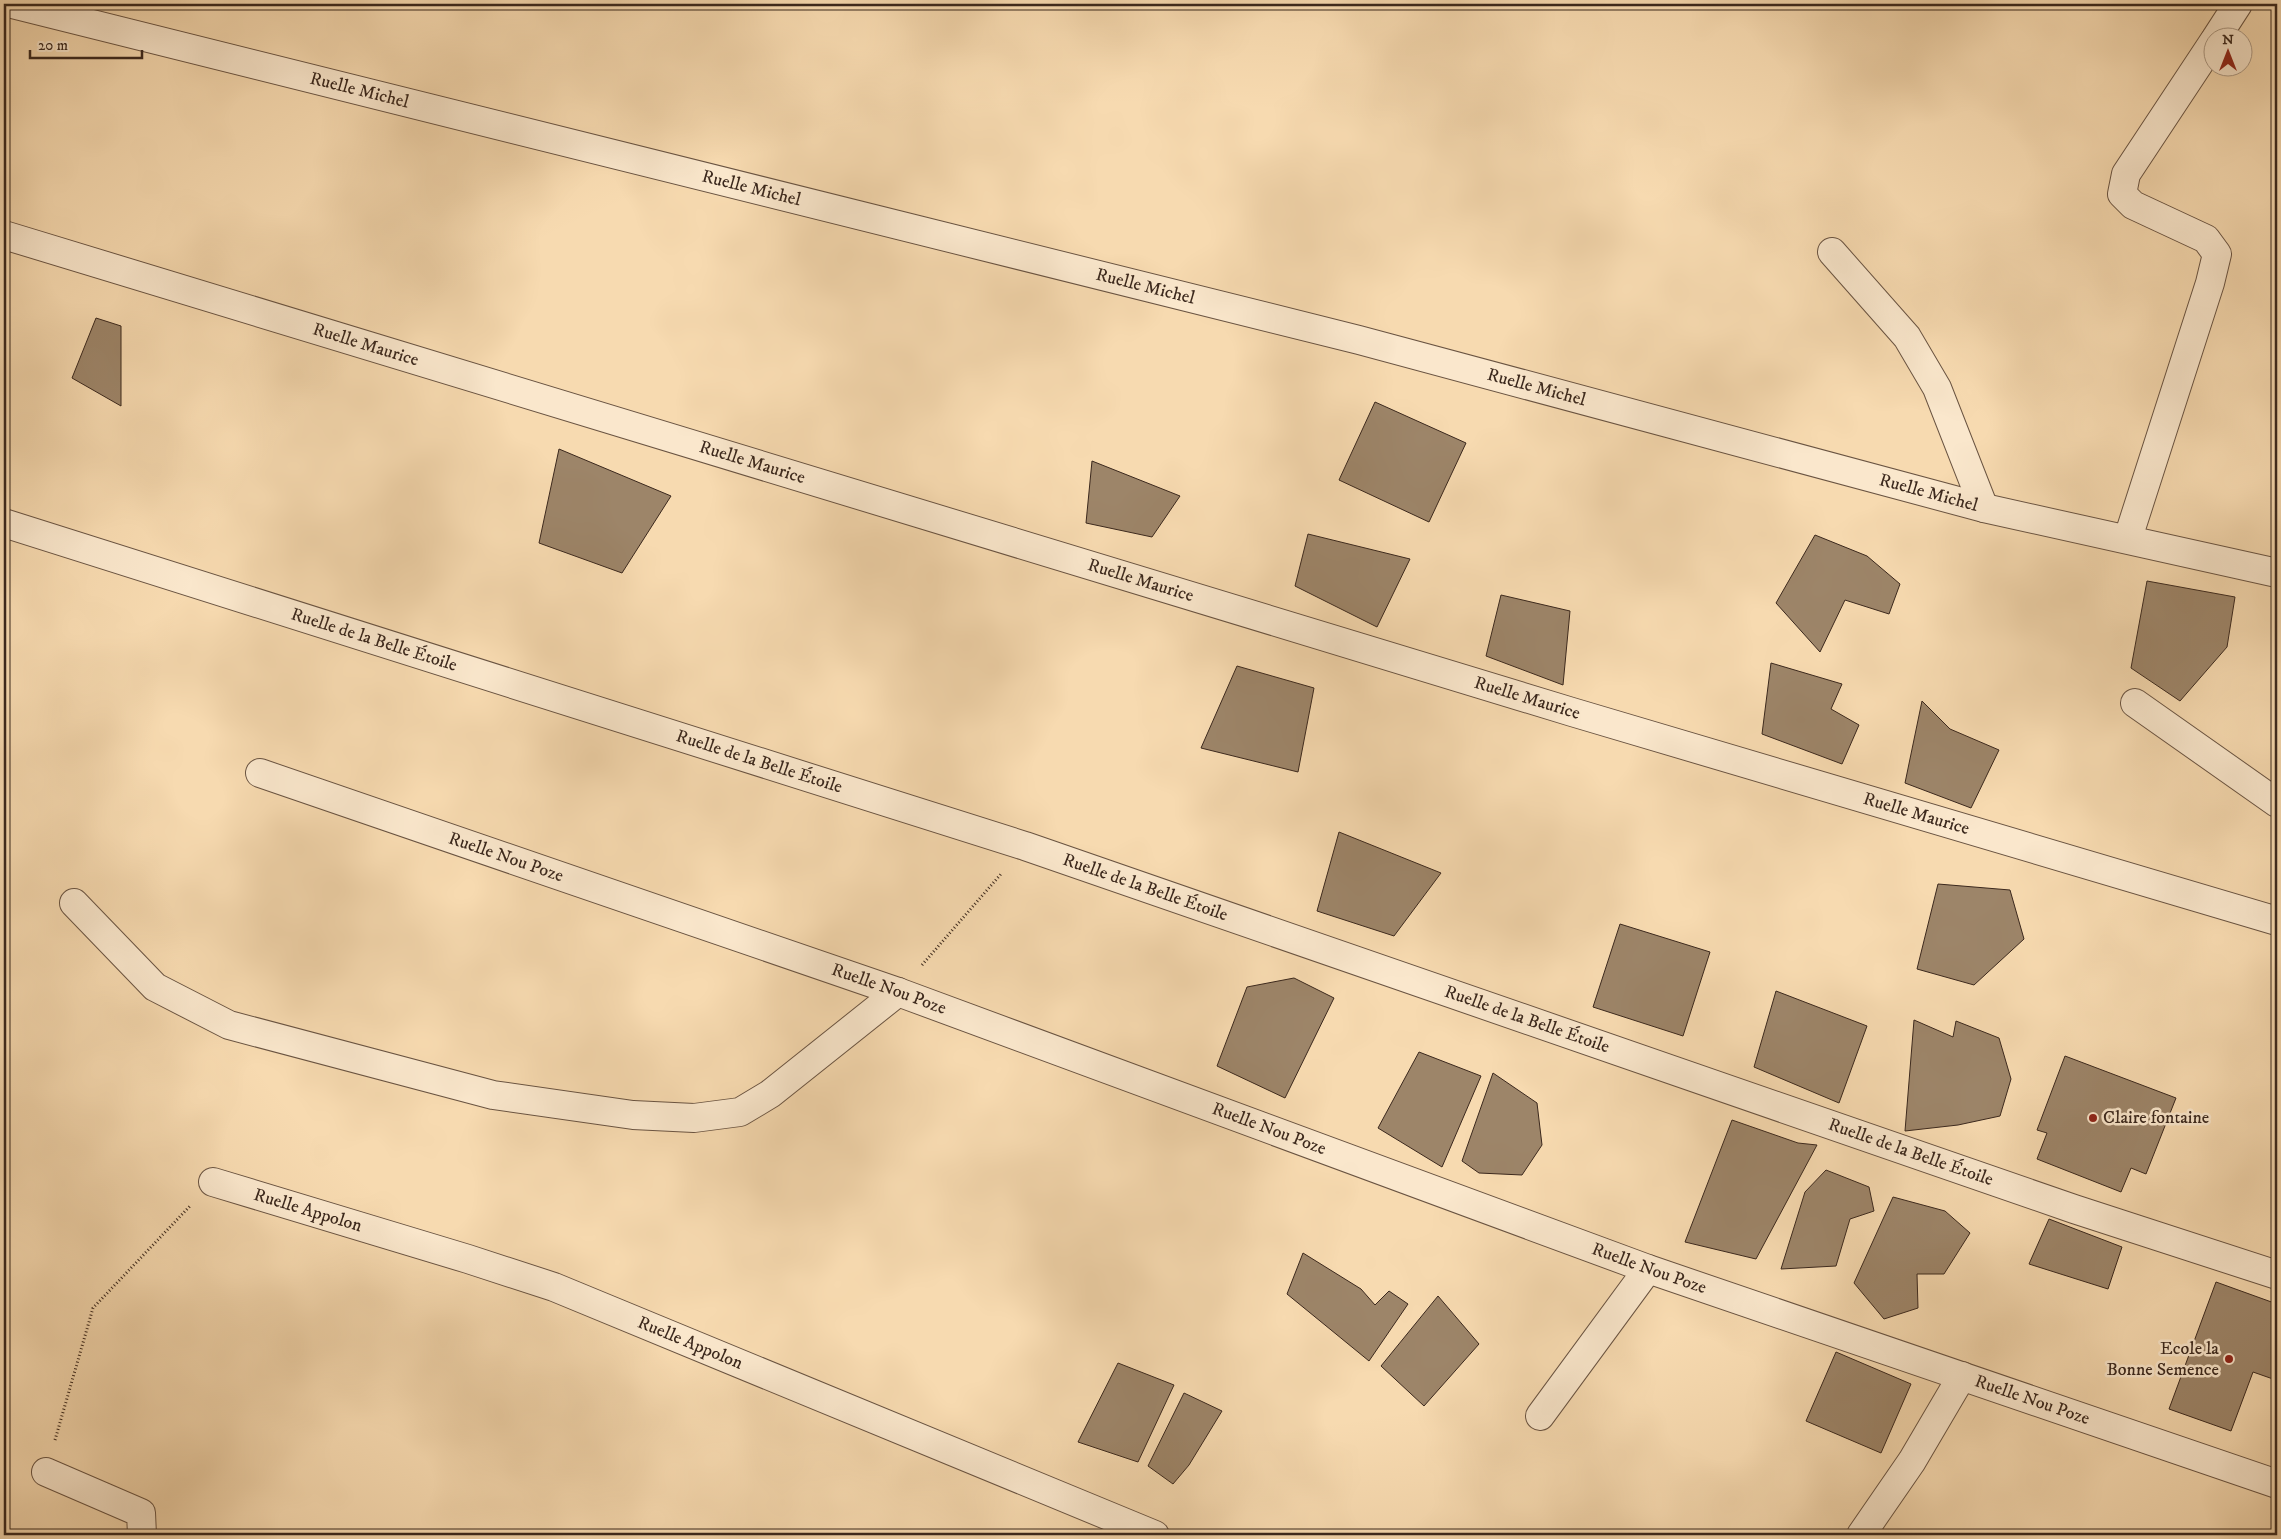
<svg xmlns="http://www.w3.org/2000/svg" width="2281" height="1539" font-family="'IM FELL DW Pica',serif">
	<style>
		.building { fill: #9d8569; stroke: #3b281d }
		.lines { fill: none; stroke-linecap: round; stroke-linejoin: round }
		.minor-casing { stroke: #6a5442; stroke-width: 30 }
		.path { stroke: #3b281d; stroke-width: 3; stroke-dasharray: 1 2.5; stroke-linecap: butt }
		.minor { stroke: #fae7cc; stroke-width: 28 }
		.poi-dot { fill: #8f2418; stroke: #fae7cc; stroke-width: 2 }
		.labels { text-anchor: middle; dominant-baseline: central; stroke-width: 5; stroke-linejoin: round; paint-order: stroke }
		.street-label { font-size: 18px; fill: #3b281d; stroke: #fae7cc }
		.poi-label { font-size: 18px; fill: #3b281d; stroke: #fae7cc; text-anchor: start }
	</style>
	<rect width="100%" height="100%" fill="#f7dab0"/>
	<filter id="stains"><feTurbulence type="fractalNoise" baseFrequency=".004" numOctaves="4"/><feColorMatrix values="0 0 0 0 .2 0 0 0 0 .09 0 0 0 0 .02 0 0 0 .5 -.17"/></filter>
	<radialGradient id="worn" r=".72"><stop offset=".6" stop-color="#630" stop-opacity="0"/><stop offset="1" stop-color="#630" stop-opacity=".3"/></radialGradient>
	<g class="building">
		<path d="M 96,318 L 121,326 L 121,406 L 72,378 Z"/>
		<path d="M 1375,402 L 1466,443 L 1429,522 L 1339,480 Z"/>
		<path d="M 559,449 L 671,496 L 622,573 L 539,543 Z"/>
		<path d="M 1092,461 L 1180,496 L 1152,537 L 1086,523 Z"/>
		<path d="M 1308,534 L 1410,559 L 1377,627 L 1295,586 Z"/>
		<path d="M 1815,535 L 1867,556 L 1900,584 L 1889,614 L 1845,600 L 1820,652 L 1776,603 Z"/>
		<path d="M 2147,581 L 2235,597 L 2227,647 L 2180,701 L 2131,668 Z"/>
		<path d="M 1501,595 L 1570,611 L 1563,685 L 1486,656 Z"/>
		<path d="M 1771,663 L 1842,684 L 1831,709 L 1859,725 L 1842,764 L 1762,734 Z"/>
		<path d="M 1237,666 L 1314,688 L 1298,772 L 1201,748 Z"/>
		<path d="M 1922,701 L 1950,729 L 1999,750 L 1971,808 L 1905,783 Z"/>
		<path d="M 1339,832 L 1441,873 L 1394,936 L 1317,911 Z"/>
		<path d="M 1938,884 L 2010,890 L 2024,939 L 1974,985 L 1917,969 Z"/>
		<path d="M 1620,924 L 1710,952 L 1683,1036 L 1593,1007 Z"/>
		<path d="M 1294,978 L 1334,998 L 1285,1098 L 1217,1066 L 1247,987 Z"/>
		<path d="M 1776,991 L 1867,1026 L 1839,1103 L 1754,1067 Z"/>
		<path d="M 1914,1020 L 1953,1037 L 1956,1021 L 1999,1038 L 2011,1079 L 2000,1116 L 1958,1125 L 1905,1131 Z"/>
		<path d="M 1419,1052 L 1481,1076 L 1442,1167 L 1378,1128 Z"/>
		<path d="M 2065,1056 L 2176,1098 L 2146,1174 L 2131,1168 L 2121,1192 L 2037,1159 L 2047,1133 L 2037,1130 Z"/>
		<path d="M 1493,1073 L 1537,1103 L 1542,1145 L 1522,1175 L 1479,1173 L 1462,1161 Z"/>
		<path d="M 1732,1120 L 1798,1143 L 1817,1145 L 1756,1259 L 1685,1242 Z"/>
		<path d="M 1826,1170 L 1869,1187 L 1874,1211 L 1850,1219 L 1836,1266 L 1781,1269 L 1805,1192 Z"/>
		<path d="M 1893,1197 L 1945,1211 L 1970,1233 L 1944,1274 L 1917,1274 L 1918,1308 L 1884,1319 L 1854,1283 Z"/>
		<path d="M 2049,1219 L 2122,1247 L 2108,1289 L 2029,1264 Z"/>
		<path d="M 1303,1253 L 1361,1289 L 1375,1305 L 1389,1291 L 1408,1304 L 1369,1361 L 1287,1294 Z"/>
		<path d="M 2216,1282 L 2277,1304 L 2277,1367 L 2273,1379 L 2253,1372 L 2231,1431 L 2169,1409 Z"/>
		<path d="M 1438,1296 L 1479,1344 L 1424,1406 L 1381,1366 Z"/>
		<path d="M 1836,1352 L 1911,1384 L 1881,1453 L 1806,1421 Z"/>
		<path d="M 1118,1363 L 1174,1385 L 1138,1462 L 1078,1442 Z"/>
		<path d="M 1184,1393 L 1222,1411 L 1189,1465 L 1173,1484 L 1148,1466 Z"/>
	</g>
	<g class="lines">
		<defs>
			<g id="minor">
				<path id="s1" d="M 12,4 L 1359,340 L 1984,508 L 2277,573"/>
				<path d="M 2216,38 L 2238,4"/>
				<path id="s2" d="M 4,235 L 1572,712 L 2277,921"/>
				<path d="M 1832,252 L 1907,337 L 1937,388 L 1984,508"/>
				<path id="s3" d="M 4,523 L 1025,846 L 2074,1209 L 2277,1275"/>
				<path d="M 2128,538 L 2210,283 L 2217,254 L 2206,239 L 2133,205 L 2122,194 L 2126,174 L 2214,41"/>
				<path d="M 2135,703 L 2277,803"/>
				<path id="s4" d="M 260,773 L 898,992 L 1648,1269 L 2277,1484"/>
				<path d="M 74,903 L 155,987 L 229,1025 L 493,1095 L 633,1115 L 694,1118 L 740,1112 L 770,1094 L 898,992"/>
				<path id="s5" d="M 213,1182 L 468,1259 L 554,1287 L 1155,1535"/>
				<path d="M 1540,1416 L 1648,1269"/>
				<path d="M 46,1472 L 141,1513 L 142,1535"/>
				<path d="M 1861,1535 L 1912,1461 L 1962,1376"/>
			</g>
		</defs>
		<use href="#minor" class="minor-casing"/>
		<g class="path">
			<path d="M 922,965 L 1001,874"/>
			<path d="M 55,1440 L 93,1308 L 190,1206"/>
		</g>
		<use href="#minor" class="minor"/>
	</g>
	<g class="poi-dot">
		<circle cx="2093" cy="1118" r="5"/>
		<circle cx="2229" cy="1359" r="5"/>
	</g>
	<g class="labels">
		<g class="street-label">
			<text stroke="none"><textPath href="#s1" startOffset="358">Ruelle Michel</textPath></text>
			<text stroke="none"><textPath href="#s1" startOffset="762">Ruelle Michel</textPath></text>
			<text stroke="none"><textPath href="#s1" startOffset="1168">Ruelle Michel</textPath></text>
			<text stroke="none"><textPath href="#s2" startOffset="378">Ruelle Maurice</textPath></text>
			<text stroke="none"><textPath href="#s1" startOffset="1572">Ruelle Michel</textPath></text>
			<text stroke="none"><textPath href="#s2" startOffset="782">Ruelle Maurice</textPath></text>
			<text stroke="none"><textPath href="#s1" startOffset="1978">Ruelle Michel</textPath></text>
			<text stroke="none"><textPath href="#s2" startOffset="1188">Ruelle Maurice</textPath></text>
			<text stroke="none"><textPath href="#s3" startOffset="388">Ruelle de la Belle Étoile</textPath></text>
			<text stroke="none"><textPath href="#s2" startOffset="1592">Ruelle Maurice</textPath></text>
			<text stroke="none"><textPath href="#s3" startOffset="792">Ruelle de la Belle Étoile</textPath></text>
			<text stroke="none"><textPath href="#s2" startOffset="1998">Ruelle Maurice</textPath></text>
			<text stroke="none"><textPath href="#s4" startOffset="260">Ruelle Nou Poze</textPath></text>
			<text stroke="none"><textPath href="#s3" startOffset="1198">Ruelle de la Belle Étoile</textPath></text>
			<text stroke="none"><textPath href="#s4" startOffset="665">Ruelle Nou Poze</textPath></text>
			<text stroke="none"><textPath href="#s3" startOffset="1602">Ruelle de la Belle Étoile</textPath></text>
			<text stroke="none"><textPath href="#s4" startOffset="1070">Ruelle Nou Poze</textPath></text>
			<text stroke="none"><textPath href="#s3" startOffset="2008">Ruelle de la Belle Étoile</textPath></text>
			<text stroke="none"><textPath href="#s5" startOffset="99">Ruelle Appolon</textPath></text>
			<text stroke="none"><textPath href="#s4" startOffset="1475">Ruelle Nou Poze</textPath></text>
			<text stroke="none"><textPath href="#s5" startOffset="504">Ruelle Appolon</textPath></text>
			<text stroke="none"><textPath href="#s4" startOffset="1880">Ruelle Nou Poze</textPath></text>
		</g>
		<g class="poi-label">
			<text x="2103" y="1118">Claire fontaine</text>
			<text x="2219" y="1349" text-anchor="end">Ecole la<tspan x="2219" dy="21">Bonne Semence</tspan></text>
		</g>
	</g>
	<rect width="2281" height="1539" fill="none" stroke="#f7dab0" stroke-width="20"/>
	<rect x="5" y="5" width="2271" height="1529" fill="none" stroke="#3b281d" stroke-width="2.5"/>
	<rect x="10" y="10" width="2261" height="1519" fill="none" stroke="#3b281d"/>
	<g transform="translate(2228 52)"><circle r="24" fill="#fae7cc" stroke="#ae9b86"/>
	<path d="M0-4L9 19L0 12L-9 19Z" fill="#8f2418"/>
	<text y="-8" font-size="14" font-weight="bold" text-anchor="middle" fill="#3b281d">N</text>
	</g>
	<path d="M30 50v8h112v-8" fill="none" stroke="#3b281d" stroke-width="2.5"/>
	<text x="38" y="50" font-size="15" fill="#3b281d" stroke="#fae7cc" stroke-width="4" paint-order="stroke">20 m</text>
	<rect width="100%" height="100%" filter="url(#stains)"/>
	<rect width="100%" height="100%" fill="url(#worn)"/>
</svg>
